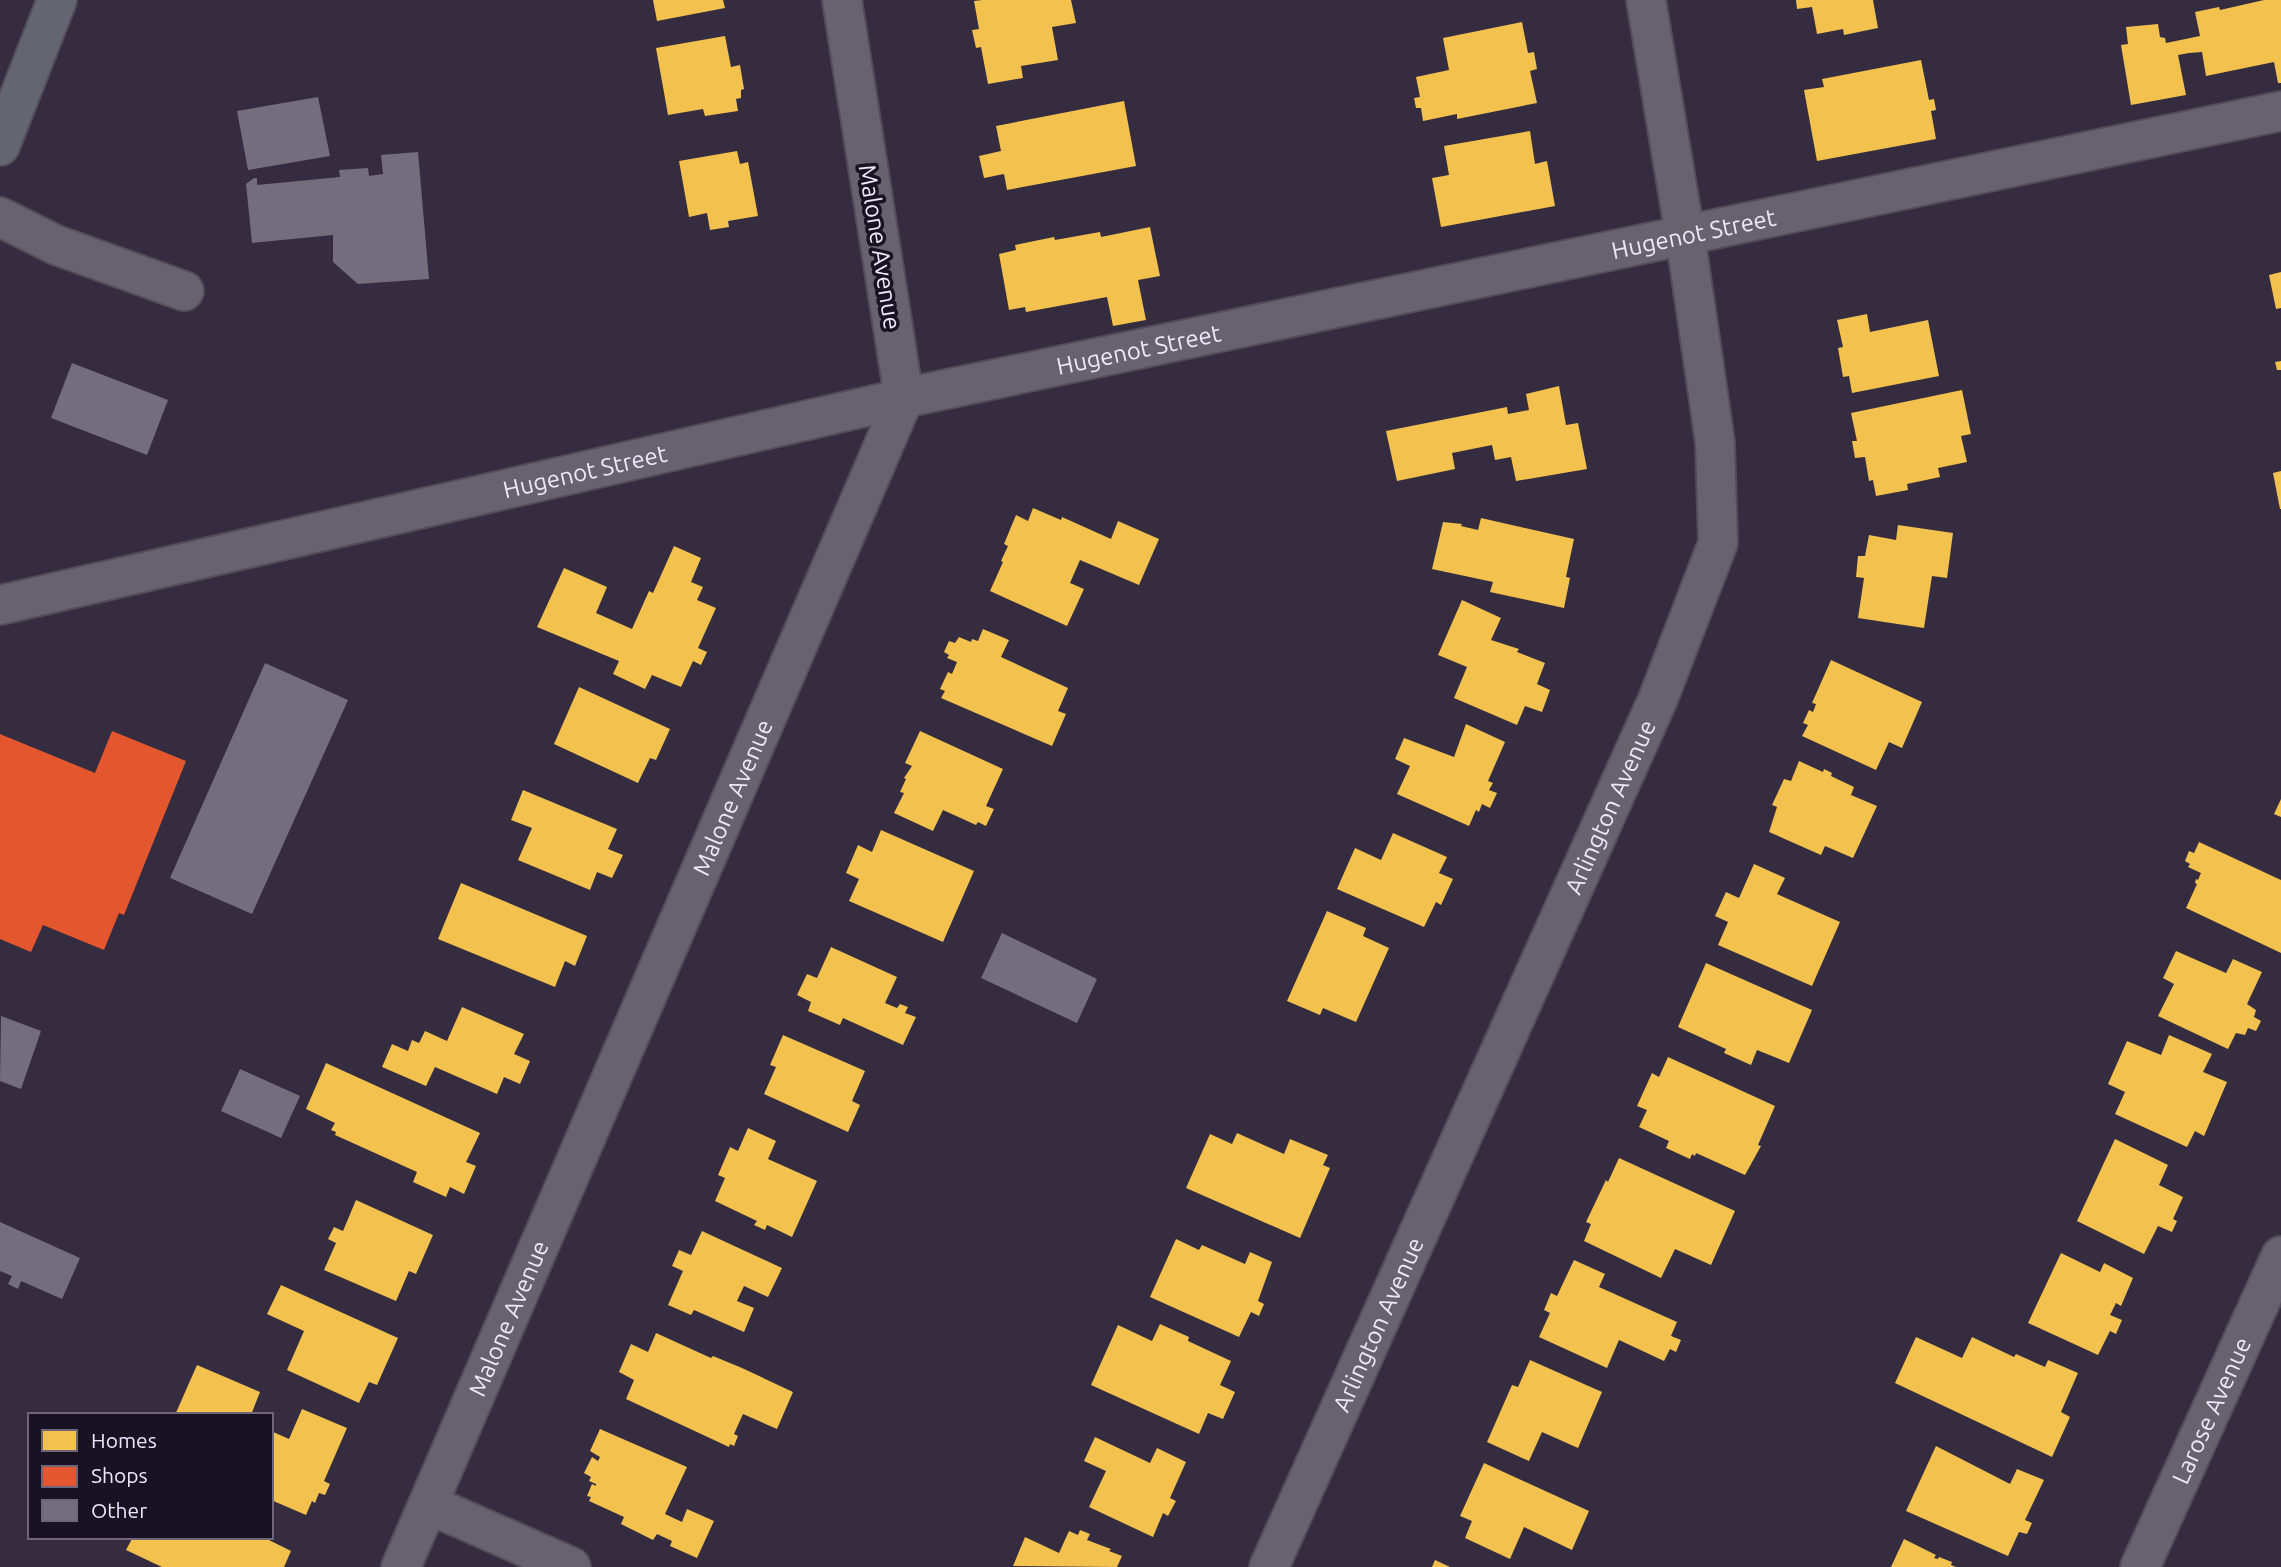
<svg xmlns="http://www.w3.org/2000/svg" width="2281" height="1567" font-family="Ubuntu,sans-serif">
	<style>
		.homes { fill: #f2c14e }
		.shops { fill: #e4572e }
		.building { fill: #746d7d }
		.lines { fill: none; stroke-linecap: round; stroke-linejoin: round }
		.minor-casing { stroke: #534c5c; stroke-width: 42 }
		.major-casing { stroke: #534c5c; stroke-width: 42 }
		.minor { stroke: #68626f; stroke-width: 38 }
		.major { stroke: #636571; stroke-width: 38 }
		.labels { text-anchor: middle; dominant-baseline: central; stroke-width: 7; stroke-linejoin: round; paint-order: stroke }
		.street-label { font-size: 24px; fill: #efe6fc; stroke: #191222 }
	</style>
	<rect width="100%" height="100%" fill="#352d3f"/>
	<g class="homes">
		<path d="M 653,0 L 723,0 L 725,8 L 657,21 Z"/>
		<path d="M 982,0 L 1071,0 L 1076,23 L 1052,27 L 1058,60 L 1021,66 L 1023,78 L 988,84 L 981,47 L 976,48 L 972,30 L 979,29 L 974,1 Z"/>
		<path d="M 1796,0 L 1873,0 L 1878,28 L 1844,35 L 1843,29 L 1817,34 L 1812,7 L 1797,9 Z"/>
		<path d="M 2264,0 L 2281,0 L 2281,83 L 2278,83 L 2274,62 L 2206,76 L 2202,52 L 2189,53 L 2178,55 L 2186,95 L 2131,105 L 2121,45 L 2128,44 L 2126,27 L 2158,24 L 2160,37 L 2165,38 L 2166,43 L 2200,36 L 2195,12 L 2219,7 L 2220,10 Z"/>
		<path d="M 1522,22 L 1528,53 L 1534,52 L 1537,69 L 1530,71 L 1537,103 L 1457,119 L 1457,114 L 1423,121 L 1421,108 L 1416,108 L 1414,98 L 1420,97 L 1416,77 L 1449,70 L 1443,38 Z"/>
		<path d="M 725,36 L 731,67 L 740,65 L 744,89 L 741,90 L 741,98 L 736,99 L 738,111 L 705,116 L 703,109 L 668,115 L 656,48 Z"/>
		<path d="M 1921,60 L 1929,100 L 1934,99 L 1936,110 L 1931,111 L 1936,139 L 1817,161 L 1804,90 L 1824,87 L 1822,79 Z"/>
		<path d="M 1124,101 L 1136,166 L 1007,190 L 1004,174 L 984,178 L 979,156 L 1001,151 L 996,126 Z"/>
		<path d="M 1530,131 L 1535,164 L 1547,161 L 1555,206 L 1441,227 L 1432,178 L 1449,175 L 1444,146 Z"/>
		<path d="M 737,151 L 740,164 L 748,162 L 758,216 L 728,221 L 729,227 L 710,230 L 707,213 L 689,217 L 679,161 Z"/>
		<path d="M 1150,227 L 1160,276 L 1138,280 L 1146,320 L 1113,326 L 1107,297 L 1026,312 L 1025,307 L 1009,310 L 999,254 L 1016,250 L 1015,245 L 1054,237 L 1055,240 L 1100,232 L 1101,237 Z"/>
		<path d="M 2281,272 L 2281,308 L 2276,309 L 2269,275 Z"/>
		<path d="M 1867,314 L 1870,332 L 1928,320 L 1939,376 L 1852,393 L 1849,376 L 1843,377 L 1838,348 L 1843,347 L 1837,320 Z"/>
		<path d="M 2281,361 L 2281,370 L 2277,370 L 2275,362 Z"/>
		<path d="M 1559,386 L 1566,425 L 1578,423 L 1587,469 L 1516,481 L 1511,457 L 1495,460 L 1492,445 L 1452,453 L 1455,469 L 1397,481 L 1386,431 L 1507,407 L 1508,414 L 1529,410 L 1526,394 Z"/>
		<path d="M 1962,390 L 1971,434 L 1961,436 L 1967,462 L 1938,468 L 1940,477 L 1907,484 L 1908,490 L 1876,496 L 1873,480 L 1869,481 L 1865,457 L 1855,458 L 1852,441 L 1857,441 L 1851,413 Z"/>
		<path d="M 2281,471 L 2281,509 L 2280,509 L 2273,473 Z"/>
		<path d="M 1033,508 L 1061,520 L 1062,517 L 1111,539 L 1118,521 L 1159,539 L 1139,585 L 1080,560 L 1070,583 L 1084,589 L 1067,626 L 990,591 L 1003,562 L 1001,561 L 1008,546 L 1004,544 L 1016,515 L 1028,521 Z"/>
		<path d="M 1481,518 L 1574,539 L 1566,577 L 1570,578 L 1564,608 L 1490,592 L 1493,582 L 1432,569 L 1443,522 L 1462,524 L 1461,526 L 1478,530 Z"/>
		<path d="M 1898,525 L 1953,533 L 1947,578 L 1932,576 L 1924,628 L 1858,618 L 1864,578 L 1856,577 L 1858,556 L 1865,556 L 1869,535 L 1896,540 Z"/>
		<path d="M 674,546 L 701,558 L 691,582 L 703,587 L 697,600 L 716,608 L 698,648 L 707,652 L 701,665 L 693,661 L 681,687 L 652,675 L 645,689 L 613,674 L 619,661 L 537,627 L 564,568 L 607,587 L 596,613 L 632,629 L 649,591 L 653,593 Z"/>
		<path d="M 1462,600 L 1501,618 L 1491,640 L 1519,649 L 1517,652 L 1545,663 L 1537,684 L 1550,690 L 1542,712 L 1525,706 L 1517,725 L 1454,698 L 1467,667 L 1438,655 Z"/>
		<path d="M 983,629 L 1009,640 L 1001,657 L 1068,688 L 1058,711 L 1066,714 L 1052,746 L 941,698 L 945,691 L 940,689 L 948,672 L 952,674 L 957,662 L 947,658 L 949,655 L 944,652 L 949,641 L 955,643 L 959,637 L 971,642 L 972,639 L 978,641 Z"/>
		<path d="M 1831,660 L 1922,702 L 1902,748 L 1889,742 L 1876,770 L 1802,736 L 1808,725 L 1803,723 L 1809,710 L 1813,712 L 1816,704 L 1812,703 Z"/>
		<path d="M 579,687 L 670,729 L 656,760 L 650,758 L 638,783 L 554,744 Z"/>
		<path d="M 1466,724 L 1505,742 L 1488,781 L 1493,783 L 1489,790 L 1497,793 L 1490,808 L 1482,804 L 1479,812 L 1476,810 L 1469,826 L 1397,794 L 1410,766 L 1395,759 L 1404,738 L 1454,757 Z"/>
		<path d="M 920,731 L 1003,769 L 986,806 L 994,809 L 986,826 L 978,822 L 976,825 L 943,810 L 933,831 L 894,813 L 904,793 L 900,792 L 906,779 L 904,778 L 912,766 L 905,763 Z"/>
		<path d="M 1799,761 L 1823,772 L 1824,769 L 1832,773 L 1831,776 L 1854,787 L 1851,795 L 1877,806 L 1853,858 L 1825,846 L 1821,855 L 1769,832 L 1777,807 L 1772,805 L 1784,779 L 1791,781 Z"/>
		<path d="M 523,790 L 617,829 L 608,849 L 623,855 L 612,878 L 597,872 L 590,890 L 518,860 L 532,828 L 511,820 Z"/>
		<path d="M 2281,799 L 2281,817 L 2274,814 Z"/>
		<path d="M 881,830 L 974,871 L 943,942 L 849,901 L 859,879 L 846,873 L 858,845 L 872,852 Z"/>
		<path d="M 1393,833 L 1447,857 L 1439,873 L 1453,879 L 1441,905 L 1436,902 L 1424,927 L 1337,889 L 1355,848 L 1381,860 Z"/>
		<path d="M 2199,842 L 2281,880 L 2281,953 L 2186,908 L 2197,884 L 2195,883 L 2196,879 L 2198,880 L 2201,873 L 2188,867 L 2190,864 L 2185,861 L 2189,851 L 2194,853 Z"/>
		<path d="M 1754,864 L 1785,878 L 1777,894 L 1840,922 L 1812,986 L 1718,945 L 1728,922 L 1715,916 L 1726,892 L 1739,898 Z"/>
		<path d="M 461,883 L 587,936 L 575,966 L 565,961 L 555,987 L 438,939 Z"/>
		<path d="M 1327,911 L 1366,928 L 1363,936 L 1389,948 L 1356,1022 L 1323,1008 L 1320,1015 L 1287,1001 Z"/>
		<path d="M 831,947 L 897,977 L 885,1003 L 897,1008 L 900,1004 L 908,1007 L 905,1013 L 916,1017 L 903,1045 L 843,1018 L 840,1025 L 808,1011 L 811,1002 L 797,995 L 807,974 L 817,978 Z"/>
		<path d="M 2176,951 L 2226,973 L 2233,959 L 2262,972 L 2247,1004 L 2256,1010 L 2254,1017 L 2261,1021 L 2256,1031 L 2248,1028 L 2245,1035 L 2236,1033 L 2228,1049 L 2158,1016 L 2174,984 L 2163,978 Z"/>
		<path d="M 1706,963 L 1812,1010 L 1789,1063 L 1757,1050 L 1751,1065 L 1724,1053 L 1726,1049 L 1678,1027 Z"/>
		<path d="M 462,1007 L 524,1034 L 514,1054 L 530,1061 L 520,1084 L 504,1077 L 497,1094 L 435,1067 L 426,1086 L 382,1067 L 392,1044 L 408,1051 L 412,1040 L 419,1043 L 425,1031 L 447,1041 Z"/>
		<path d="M 783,1035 L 865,1071 L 852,1101 L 860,1105 L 848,1132 L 764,1094 L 776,1067 L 770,1065 Z"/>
		<path d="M 2169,1035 L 2212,1054 L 2203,1072 L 2227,1082 L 2204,1136 L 2195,1131 L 2187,1147 L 2115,1114 L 2125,1092 L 2108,1084 L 2127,1041 L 2161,1055 Z"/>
		<path d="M 1668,1057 L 1775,1106 L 1758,1145 L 1761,1146 L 1745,1175 L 1696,1153 L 1695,1156 L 1692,1154 L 1690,1159 L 1666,1148 L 1669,1141 L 1639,1127 L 1647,1110 L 1637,1106 L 1652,1073 L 1659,1077 Z"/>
		<path d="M 326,1063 L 480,1133 L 466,1162 L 476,1166 L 464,1194 L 450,1187 L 446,1197 L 413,1182 L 417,1172 L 335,1135 L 336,1132 L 331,1130 L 335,1123 L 306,1109 Z"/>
		<path d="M 748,1128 L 776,1141 L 768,1159 L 817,1181 L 792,1237 L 767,1225 L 765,1230 L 754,1225 L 757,1221 L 715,1201 L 725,1178 L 718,1175 L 730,1147 L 738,1151 Z"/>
		<path d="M 1237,1133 L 1284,1154 L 1290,1139 L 1328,1155 L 1323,1165 L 1330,1168 L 1300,1238 L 1186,1188 L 1210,1134 L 1232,1144 Z"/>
		<path d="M 2115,1139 L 2168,1165 L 2159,1185 L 2183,1197 L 2173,1219 L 2177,1221 L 2172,1232 L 2158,1226 L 2144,1254 L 2077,1221 Z"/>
		<path d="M 1619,1158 L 1735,1211 L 1711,1265 L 1675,1249 L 1661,1278 L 1584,1241 L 1591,1224 L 1586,1222 L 1606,1180 L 1608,1182 Z"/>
		<path d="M 356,1200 L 433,1235 L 416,1274 L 409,1271 L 396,1301 L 324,1270 L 336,1243 L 328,1239 L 334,1227 L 343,1231 Z"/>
		<path d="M 702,1231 L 782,1268 L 768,1297 L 744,1286 L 737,1301 L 754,1308 L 744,1332 L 694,1310 L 691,1315 L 668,1305 L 683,1271 L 672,1266 L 679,1250 L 691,1255 Z"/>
		<path d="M 1176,1239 L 1199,1250 L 1202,1245 L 1245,1264 L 1250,1252 L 1272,1262 L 1258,1301 L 1264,1304 L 1259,1316 L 1251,1312 L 1239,1337 L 1150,1297 Z"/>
		<path d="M 2061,1253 L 2100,1272 L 2104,1263 L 2133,1278 L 2121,1306 L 2116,1303 L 2110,1315 L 2122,1320 L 2116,1334 L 2110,1331 L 2098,1355 L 2028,1323 Z"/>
		<path d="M 1574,1260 L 1605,1274 L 1599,1287 L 1677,1322 L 1671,1336 L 1681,1340 L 1676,1352 L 1670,1349 L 1664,1361 L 1619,1340 L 1607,1368 L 1539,1337 L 1550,1313 L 1544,1310 L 1551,1293 L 1557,1296 Z"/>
		<path d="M 281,1285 L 398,1338 L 377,1385 L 369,1382 L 359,1403 L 287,1370 L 304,1331 L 267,1314 Z"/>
		<path d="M 1160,1324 L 1189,1337 L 1188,1341 L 1231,1361 L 1220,1385 L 1235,1392 L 1223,1419 L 1208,1413 L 1199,1434 L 1091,1385 L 1118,1325 L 1152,1341 Z"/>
		<path d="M 656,1333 L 711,1358 L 713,1356 L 742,1368 L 793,1392 L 777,1429 L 743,1414 L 734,1434 L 738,1436 L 734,1446 L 730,1444 L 729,1447 L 626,1399 L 634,1380 L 619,1372 L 631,1344 L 648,1352 Z"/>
		<path d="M 1916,1337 L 1962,1358 L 1972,1337 L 2014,1357 L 2016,1354 L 2045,1367 L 2048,1360 L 2078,1373 L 2061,1412 L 2070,1417 L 2052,1457 L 1895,1383 Z"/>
		<path d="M 1530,1360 L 1602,1392 L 1578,1448 L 1542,1432 L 1529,1461 L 1487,1442 L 1512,1385 L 1518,1387 Z"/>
		<path d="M 197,1365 L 260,1392 L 251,1415 L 175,1415 Z"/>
		<path d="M 302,1409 L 347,1428 L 324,1481 L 330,1484 L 325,1495 L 319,1493 L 315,1503 L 312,1501 L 306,1515 L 271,1500 L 271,1431 L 289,1439 Z"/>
		<path d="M 600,1429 L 687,1467 L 665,1514 L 682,1522 L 687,1509 L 714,1521 L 697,1558 L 670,1546 L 672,1541 L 657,1534 L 653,1540 L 621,1524 L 624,1517 L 589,1501 L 591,1497 L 587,1496 L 592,1484 L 596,1486 L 596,1484 L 589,1481 L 591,1477 L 584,1473 L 592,1457 L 598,1461 L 600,1457 L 590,1451 Z"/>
		<path d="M 1095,1437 L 1150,1463 L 1157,1448 L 1186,1462 L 1170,1498 L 1176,1501 L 1168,1516 L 1163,1513 L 1153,1537 L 1089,1507 L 1106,1471 L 1084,1461 Z"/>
		<path d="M 1936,1446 L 2010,1484 L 2017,1469 L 2044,1480 L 2025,1520 L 2032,1523 L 2027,1534 L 2019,1532 L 2008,1556 L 1906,1511 Z"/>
		<path d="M 1484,1463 L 1589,1511 L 1572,1550 L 1524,1527 L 1510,1559 L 1465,1538 L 1472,1521 L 1460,1516 Z"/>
		<path d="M 1080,1530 L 1090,1534 L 1087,1540 L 1111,1549 L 1109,1551 L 1122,1556 L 1117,1567 L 1013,1566 L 1025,1537 L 1059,1553 L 1069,1531 L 1078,1535 Z"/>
		<path d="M 133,1537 L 263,1537 L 291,1551 L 284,1567 L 162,1567 L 126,1550 Z"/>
		<path d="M 1904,1539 L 1936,1555 L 1934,1558 L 1938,1559 L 1939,1557 L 1952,1562 L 1951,1565 L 1956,1567 L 1891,1567 Z"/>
		<path d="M 1435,1560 L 1450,1567 L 1432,1567 Z"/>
	</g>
	<path class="shops" d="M 112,731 L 186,761 L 124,915 L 119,913 L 104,950 L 43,925 L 31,952 L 0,939 L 0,734 L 95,773 Z"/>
	<g class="building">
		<path d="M 318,97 L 330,156 L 248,170 L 237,111 Z"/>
		<path d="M 418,152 L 429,279 L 358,284 L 333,262 L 333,235 L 252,243 L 246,184 L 254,178 L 257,178 L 257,185 L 340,177 L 339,170 L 368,168 L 369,176 L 383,174 L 381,155 Z"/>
		<path d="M 72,363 L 168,400 L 147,455 L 51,418 Z"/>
		<path d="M 265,663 L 348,700 L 252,914 L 170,878 Z"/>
		<path d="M 1002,933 L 1097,979 L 1077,1023 L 981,978 Z"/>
		<path d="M 1,1016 L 41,1031 L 21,1089 L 0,1081 Z"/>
		<path d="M 240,1069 L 300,1096 L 281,1138 L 221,1111 Z"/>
		<path d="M 0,1222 L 80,1258 L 62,1299 L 21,1281 L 18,1289 L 8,1284 L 12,1276 L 0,1271 Z"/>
	</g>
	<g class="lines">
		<defs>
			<g id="minor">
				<path d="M 0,217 L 56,245 L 184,291"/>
				<path id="s1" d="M 0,605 L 904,398 L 2281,111"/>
				<path d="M 430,1505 L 571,1567"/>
				<path id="s2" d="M 401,1567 L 904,398 L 842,0"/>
				<path id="s3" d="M 1269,1567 L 1658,699 L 1718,543 L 1715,442 L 1685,235 L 1646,0"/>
				<path id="s4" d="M 2140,1567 L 2281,1256"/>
			</g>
			<path id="major" d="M 0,146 L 57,0"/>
		</defs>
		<use href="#minor" class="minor-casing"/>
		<use href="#major" class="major-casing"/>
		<use href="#minor" class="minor"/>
		<use href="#major" class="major"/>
	</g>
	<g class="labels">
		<g class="street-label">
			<text stroke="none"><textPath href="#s1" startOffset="1734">Hugenot Street</textPath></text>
			<text transform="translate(880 247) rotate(81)">Malone Avenue</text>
			<text stroke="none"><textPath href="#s1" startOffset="1167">Hugenot Street</textPath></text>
			<text stroke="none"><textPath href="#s1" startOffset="600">Hugenot Street</textPath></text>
			<text stroke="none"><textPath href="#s2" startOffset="838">Malone Avenue</textPath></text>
			<text stroke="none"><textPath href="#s3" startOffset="833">Arlington Avenue</textPath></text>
			<text stroke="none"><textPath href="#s2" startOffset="271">Malone Avenue</textPath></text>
			<text stroke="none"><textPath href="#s3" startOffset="266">Arlington Avenue</textPath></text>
			<text stroke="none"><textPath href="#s4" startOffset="172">Larose Avenue</textPath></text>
		</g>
	</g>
	<rect x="28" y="1413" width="245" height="126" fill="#191222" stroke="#6f6779" stroke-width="2"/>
	<rect x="42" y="1430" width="35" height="21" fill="#f2c14e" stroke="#6f6779" stroke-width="2"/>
	<text x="91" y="1448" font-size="21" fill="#efe6fc">Homes</text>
	<rect x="42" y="1466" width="35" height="21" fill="#e4572e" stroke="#6f6779" stroke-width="2"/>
	<text x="91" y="1483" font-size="21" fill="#efe6fc">Shops</text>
	<rect x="42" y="1500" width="35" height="21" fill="#746d7d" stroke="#6f6779" stroke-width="2"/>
	<text x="91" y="1518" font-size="21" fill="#efe6fc">Other</text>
</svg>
